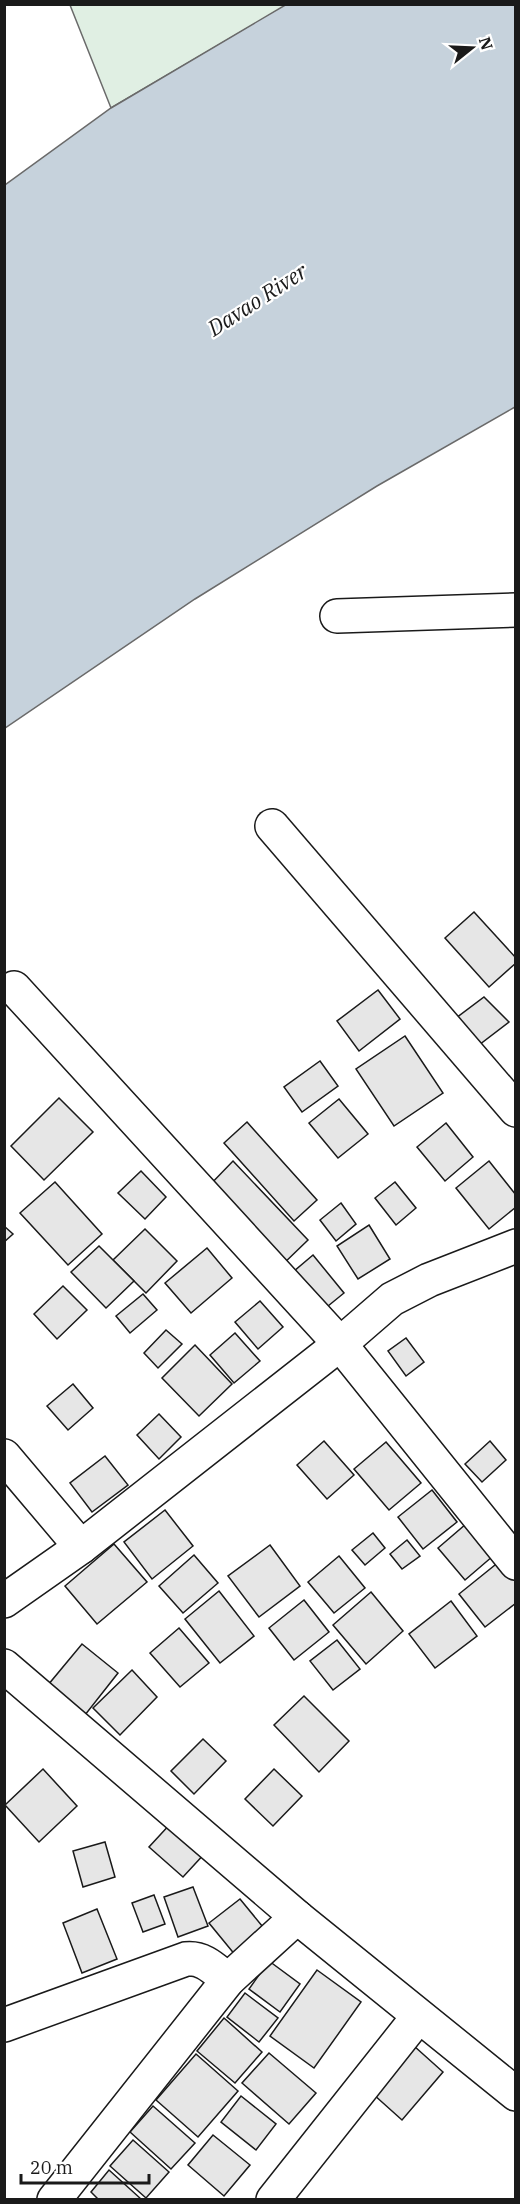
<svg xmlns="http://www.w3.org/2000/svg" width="520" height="2204" font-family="'IBM Plex Serif',serif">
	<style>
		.green { fill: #e0efe3; stroke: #6a6a6a; stroke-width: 1.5 }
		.water { fill: #c6d2dc; stroke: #6a6a6a; stroke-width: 1.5 }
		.building { fill: #e6e6e6; stroke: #1a1a1a; stroke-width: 1.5 }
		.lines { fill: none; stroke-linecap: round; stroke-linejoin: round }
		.minor-casing { stroke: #1a1a1a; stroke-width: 36 }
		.minor { stroke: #fff; stroke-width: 33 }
		.labels { text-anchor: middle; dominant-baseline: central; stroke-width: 4.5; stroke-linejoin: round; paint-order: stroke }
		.water-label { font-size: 22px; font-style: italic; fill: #1a1a1a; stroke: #fff }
	</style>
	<rect width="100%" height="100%" fill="#fff"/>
	<path class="green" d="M 70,5 L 287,5 L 111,108 Z"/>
	<path class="water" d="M 287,4 L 515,5 L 515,407 L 377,486 L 195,599 L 5,728 L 5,185 L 111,108 Z"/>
	<g class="building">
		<path d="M 474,912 L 516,958 L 516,963 L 489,987 L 445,938 Z"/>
		<path d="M 378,990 L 400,1019 L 359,1051 L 337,1021 Z"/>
		<path d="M 484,997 L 509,1022 L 475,1048 L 452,1021 Z"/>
		<path d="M 405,1036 L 443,1093 L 394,1126 L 356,1069 Z"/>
		<path d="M 320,1061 L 338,1086 L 302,1112 L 284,1087 Z"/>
		<path d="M 59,1098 L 93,1132 L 44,1180 L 11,1146 Z"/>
		<path d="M 339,1099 L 368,1134 L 338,1158 L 309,1123 Z"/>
		<path d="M 247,1122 L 317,1200 L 294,1221 L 224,1143 Z"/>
		<path d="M 446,1123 L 473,1157 L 445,1181 L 417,1147 Z"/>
		<path d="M 233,1161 L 308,1240 L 279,1268 L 205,1190 Z"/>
		<path d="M 489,1161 L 516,1195 L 516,1207 L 489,1229 L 456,1188 Z"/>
		<path d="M 141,1171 L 166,1197 L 145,1219 L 118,1193 Z"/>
		<path d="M 55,1182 L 102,1234 L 68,1265 L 20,1213 Z"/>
		<path d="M 395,1182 L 416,1208 L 396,1225 L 375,1198 Z"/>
		<path d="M 341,1203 L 356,1224 L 336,1241 L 320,1220 Z"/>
		<path d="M 369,1225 L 390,1259 L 358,1279 L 337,1246 Z"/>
		<path d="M 4,1226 L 13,1234 L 4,1242 Z"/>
		<path d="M 145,1229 L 177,1261 L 146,1293 L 113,1260 Z"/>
		<path d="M 99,1246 L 134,1281 L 106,1308 L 71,1272 Z"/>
		<path d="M 207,1248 L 232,1278 L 191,1313 L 165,1283 Z"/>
		<path d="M 313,1255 L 344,1293 L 317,1315 L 287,1277 Z"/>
		<path d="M 63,1286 L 87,1310 L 57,1339 L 34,1314 Z"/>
		<path d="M 143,1294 L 157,1310 L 130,1333 L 116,1316 Z"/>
		<path d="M 260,1301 L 283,1327 L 258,1349 L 235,1322 Z"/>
		<path d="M 166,1330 L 182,1344 L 158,1368 L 144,1353 Z"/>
		<path d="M 235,1333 L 260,1361 L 234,1383 L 210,1355 Z"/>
		<path d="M 406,1338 L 424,1362 L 406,1376 L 388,1351 Z"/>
		<path d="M 195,1345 L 232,1384 L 199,1416 L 162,1378 Z"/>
		<path d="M 73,1384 L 93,1408 L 68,1430 L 47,1406 Z"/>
		<path d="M 159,1414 L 181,1437 L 159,1459 L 137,1435 Z"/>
		<path d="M 324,1441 L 354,1475 L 327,1499 L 297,1465 Z"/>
		<path d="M 490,1441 L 506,1460 L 482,1482 L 465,1464 Z"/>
		<path d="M 386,1442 L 421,1483 L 389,1510 L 354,1469 Z"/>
		<path d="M 105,1456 L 128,1485 L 92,1512 L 70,1483 Z"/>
		<path d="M 432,1490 L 457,1522 L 423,1549 L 398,1517 Z"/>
		<path d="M 165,1510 L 193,1546 L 152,1579 L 124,1542 Z"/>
		<path d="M 466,1524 L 493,1556 L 465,1580 L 438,1548 Z"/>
		<path d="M 373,1533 L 385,1548 L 365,1565 L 352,1550 Z"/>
		<path d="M 407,1540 L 420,1556 L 402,1569 L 390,1554 Z"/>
		<path d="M 114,1544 L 147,1582 L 97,1624 L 65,1586 Z"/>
		<path d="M 270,1545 L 300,1586 L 259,1617 L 228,1576 Z"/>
		<path d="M 194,1555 L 218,1583 L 183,1613 L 159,1586 Z"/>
		<path d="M 339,1556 L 365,1588 L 334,1613 L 308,1582 Z"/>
		<path d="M 500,1561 L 516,1579 L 516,1603 L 485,1627 L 459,1594 Z"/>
		<path d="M 219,1591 L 254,1636 L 220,1663 L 185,1619 Z"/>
		<path d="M 371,1592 L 403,1631 L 366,1664 L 333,1625 Z"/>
		<path d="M 304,1600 L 329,1632 L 294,1660 L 269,1628 Z"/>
		<path d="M 451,1601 L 477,1636 L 435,1668 L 409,1634 Z"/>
		<path d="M 179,1628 L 209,1663 L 180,1687 L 150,1653 Z"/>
		<path d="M 337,1640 L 360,1669 L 333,1690 L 310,1661 Z"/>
		<path d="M 82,1644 L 118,1673 L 85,1715 L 48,1685 Z"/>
		<path d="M 132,1670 L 157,1697 L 120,1735 L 93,1708 Z"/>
		<path d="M 304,1696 L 349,1741 L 319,1772 L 274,1725 Z"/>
		<path d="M 203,1739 L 226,1761 L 194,1794 L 171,1771 Z"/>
		<path d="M 43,1769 L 77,1806 L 39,1842 L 5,1805 Z"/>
		<path d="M 274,1769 L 302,1796 L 273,1826 L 245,1799 Z"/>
		<path d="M 172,1822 L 206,1852 L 183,1877 L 149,1847 Z"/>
		<path d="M 105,1842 L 115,1877 L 83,1887 L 73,1851 Z"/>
		<path d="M 193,1887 L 208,1926 L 178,1937 L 164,1897 Z"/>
		<path d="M 154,1895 L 165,1924 L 143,1932 L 132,1903 Z"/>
		<path d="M 240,1899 L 267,1932 L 236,1956 L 209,1923 Z"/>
		<path d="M 97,1909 L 117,1959 L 82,1973 L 63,1923 Z"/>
		<path d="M 269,1961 L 300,1984 L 280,2012 L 249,1989 Z"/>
		<path d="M 317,1970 L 361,2002 L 314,2068 L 270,2036 Z"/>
		<path d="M 245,1993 L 278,2018 L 259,2042 L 227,2017 Z"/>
		<path d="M 224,2018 L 262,2052 L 235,2083 L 197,2051 Z"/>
		<path d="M 414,2046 L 443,2072 L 402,2120 L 373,2094 Z"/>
		<path d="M 269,2053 L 316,2093 L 289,2124 L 242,2083 Z"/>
		<path d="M 196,2054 L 238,2091 L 198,2137 L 156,2100 Z"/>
		<path d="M 241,2096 L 276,2124 L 256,2150 L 221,2122 Z"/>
		<path d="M 153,2106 L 195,2143 L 171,2169 L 130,2132 Z"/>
		<path d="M 213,2135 L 250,2165 L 224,2196 L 188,2165 Z"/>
		<path d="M 133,2140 L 169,2172 L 146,2198 L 110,2166 Z"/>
		<path d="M 109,2170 L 141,2199 L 141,2200 L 99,2200 L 91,2192 Z"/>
	</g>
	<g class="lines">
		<defs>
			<g id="minor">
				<path d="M 337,616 L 516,610"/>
				<path d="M 272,826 L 516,1110"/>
				<path d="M 14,988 L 340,1344 L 516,1563"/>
				<path d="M 4,1456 L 81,1547"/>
				<path d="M 4,1601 L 81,1547 L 340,1344 L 392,1299 L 429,1280 L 516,1246"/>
				<path d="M 4,1666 L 297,1917 L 516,2094"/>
				<path d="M 4,2025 L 186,1959 C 204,1957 215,1970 228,1980"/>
				<path d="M 54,2200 L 228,1980 L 297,1917"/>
				<path d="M 273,2200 L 418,2017"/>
			</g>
		</defs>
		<use href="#minor" class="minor-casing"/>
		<use href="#minor" class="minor"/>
	</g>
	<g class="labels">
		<g class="water-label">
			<text transform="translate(257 299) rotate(-33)">Davao River</text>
		</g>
	</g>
	<rect width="520" height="2204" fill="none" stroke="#1a1a1a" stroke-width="12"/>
	<g transform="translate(472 48) rotate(72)" stroke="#ffffff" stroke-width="4.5" paint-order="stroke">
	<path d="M0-4.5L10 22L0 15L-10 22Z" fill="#1a1a1a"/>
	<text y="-9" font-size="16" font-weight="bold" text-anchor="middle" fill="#1a1a1a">N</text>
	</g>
	<path d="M21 2174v9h128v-9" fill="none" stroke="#1a1a1a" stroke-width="3"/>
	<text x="30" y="2174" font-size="18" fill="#1a1a1a" stroke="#ffffff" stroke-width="4.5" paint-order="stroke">20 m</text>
</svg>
